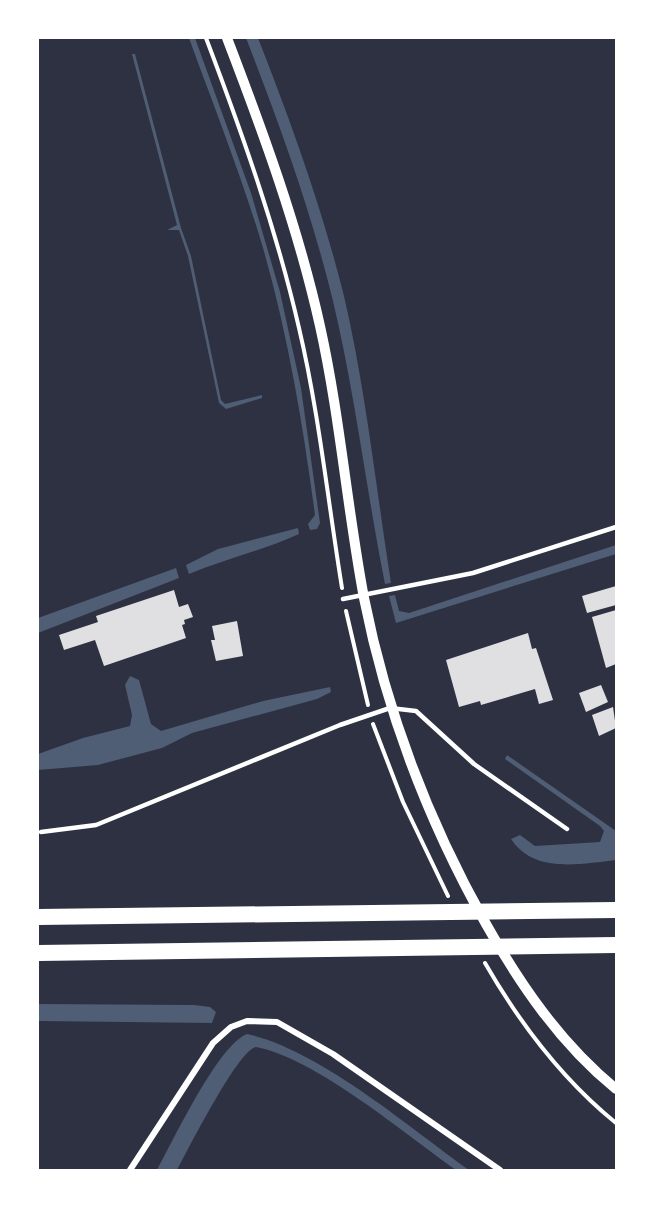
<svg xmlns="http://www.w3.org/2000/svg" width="654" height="1208" font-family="'Exo 2',sans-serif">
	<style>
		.water { fill: #4f5d75 }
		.building { fill: #e0e0e3 }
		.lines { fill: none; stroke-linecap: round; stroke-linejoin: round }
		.path { stroke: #fff; stroke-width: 4 }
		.service { stroke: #fff; stroke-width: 4.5 }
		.minor { stroke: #fff; stroke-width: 6 }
		.tertiary { stroke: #fff; stroke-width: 10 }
		.trunk { stroke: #fff; stroke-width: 16 }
	</style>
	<rect width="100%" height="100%" fill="#2d3142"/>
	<g class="water">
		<path d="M 189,38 L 195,38 L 251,193 L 280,292 L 301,388 L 320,523 L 317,529 L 310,530 L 308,524 L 315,515 C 303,425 288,335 263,248 C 242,177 214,107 189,38 Z"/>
		<path d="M 246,38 L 258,38 C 291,122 322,208 344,296 C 366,391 376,488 391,583 L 385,584 C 366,489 355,392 332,297 C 310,208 279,123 246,38 Z"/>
		<path d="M 132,54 L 135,54 L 181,228 L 191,256 L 221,400 L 225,404 L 262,395 L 262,398 L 226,409 L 219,403 L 188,256 L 179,230 L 167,230 L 177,225 Z"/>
		<path d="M 298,528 L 299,534 C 264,550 225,559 189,574 L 186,565 L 218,549 Z"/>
		<path d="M 616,545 L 616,554 L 396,623 L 389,596 L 395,595 L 399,611 L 409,613 Z"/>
		<path d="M 176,568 L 179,578 L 38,633 L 38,618 Z"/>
		<path d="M 130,676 L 139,680 L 151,724 L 161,731 L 263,701 L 330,687 L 331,692 L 317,699 L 192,733 L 162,748 L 98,765 L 38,770 L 38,754 L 83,738 L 130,726 L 132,715 L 125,685 Z"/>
		<path d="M 507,755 L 616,831 L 616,860 C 580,864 534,874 511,839 L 520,835 L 535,846 L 600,842 L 604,831 L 600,826 L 505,759 Z"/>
		<path d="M 38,1004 L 194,1005 L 210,1007 L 216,1012 L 212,1023 L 38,1021 Z"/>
		<path d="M 247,1034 C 318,1049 409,1127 469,1170 L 456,1170 C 405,1134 315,1058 256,1047 C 238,1050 188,1150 177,1170 L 157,1170 C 173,1141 218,1045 247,1034 Z"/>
	</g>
	<g class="building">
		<path d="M 616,586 L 616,605 L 587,613 L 582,596 Z"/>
		<path d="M 174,590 L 179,607 L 188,604 L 193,617 L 184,620 L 185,624 L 182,625 L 186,638 L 104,666 L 95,640 L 64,650 L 59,635 L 98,622 L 96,616 Z"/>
		<path d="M 616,610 L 616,664 L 606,668 L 592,617 Z"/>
		<path d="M 237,621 L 243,656 L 216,661 L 211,640 L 215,640 L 212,626 Z"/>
		<path d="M 528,633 L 532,649 L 536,648 L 553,700 L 539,704 L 535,689 L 481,705 L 480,701 L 459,707 L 446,660 Z"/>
		<path d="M 601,685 L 608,702 L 586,712 L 579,693 Z"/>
		<path d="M 613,707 L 616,728 L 599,736 L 592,715 Z"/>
	</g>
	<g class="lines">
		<g class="path">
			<path d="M 206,38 C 242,133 276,228 299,328 C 319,413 328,502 342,588"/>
			<path d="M 346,611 L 368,705"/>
			<path d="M 373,724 L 403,802 L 448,896"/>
			<path d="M 485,963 C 519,1022 563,1080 616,1123"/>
		</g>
		<g class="service">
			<path d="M 343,599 L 473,573 L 616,527"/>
			<path d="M 41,832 L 96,825 L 340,725 L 390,708 L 416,711 L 474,764 L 567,829"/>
		</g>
		<path class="minor" d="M 130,1170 L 213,1043 L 231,1027 L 247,1021 L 277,1022 L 333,1054 L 500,1170"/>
		<path class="tertiary" d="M 227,38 C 263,132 298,227 320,326 C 340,416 347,508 364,598 C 387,714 428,821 486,924 C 521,986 561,1044 616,1089"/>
		<g class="trunk">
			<path d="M 38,917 L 616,910"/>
			<path d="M 38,953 L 616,945"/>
		</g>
	</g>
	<rect width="654" height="1208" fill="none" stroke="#ffffff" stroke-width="78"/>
</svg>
